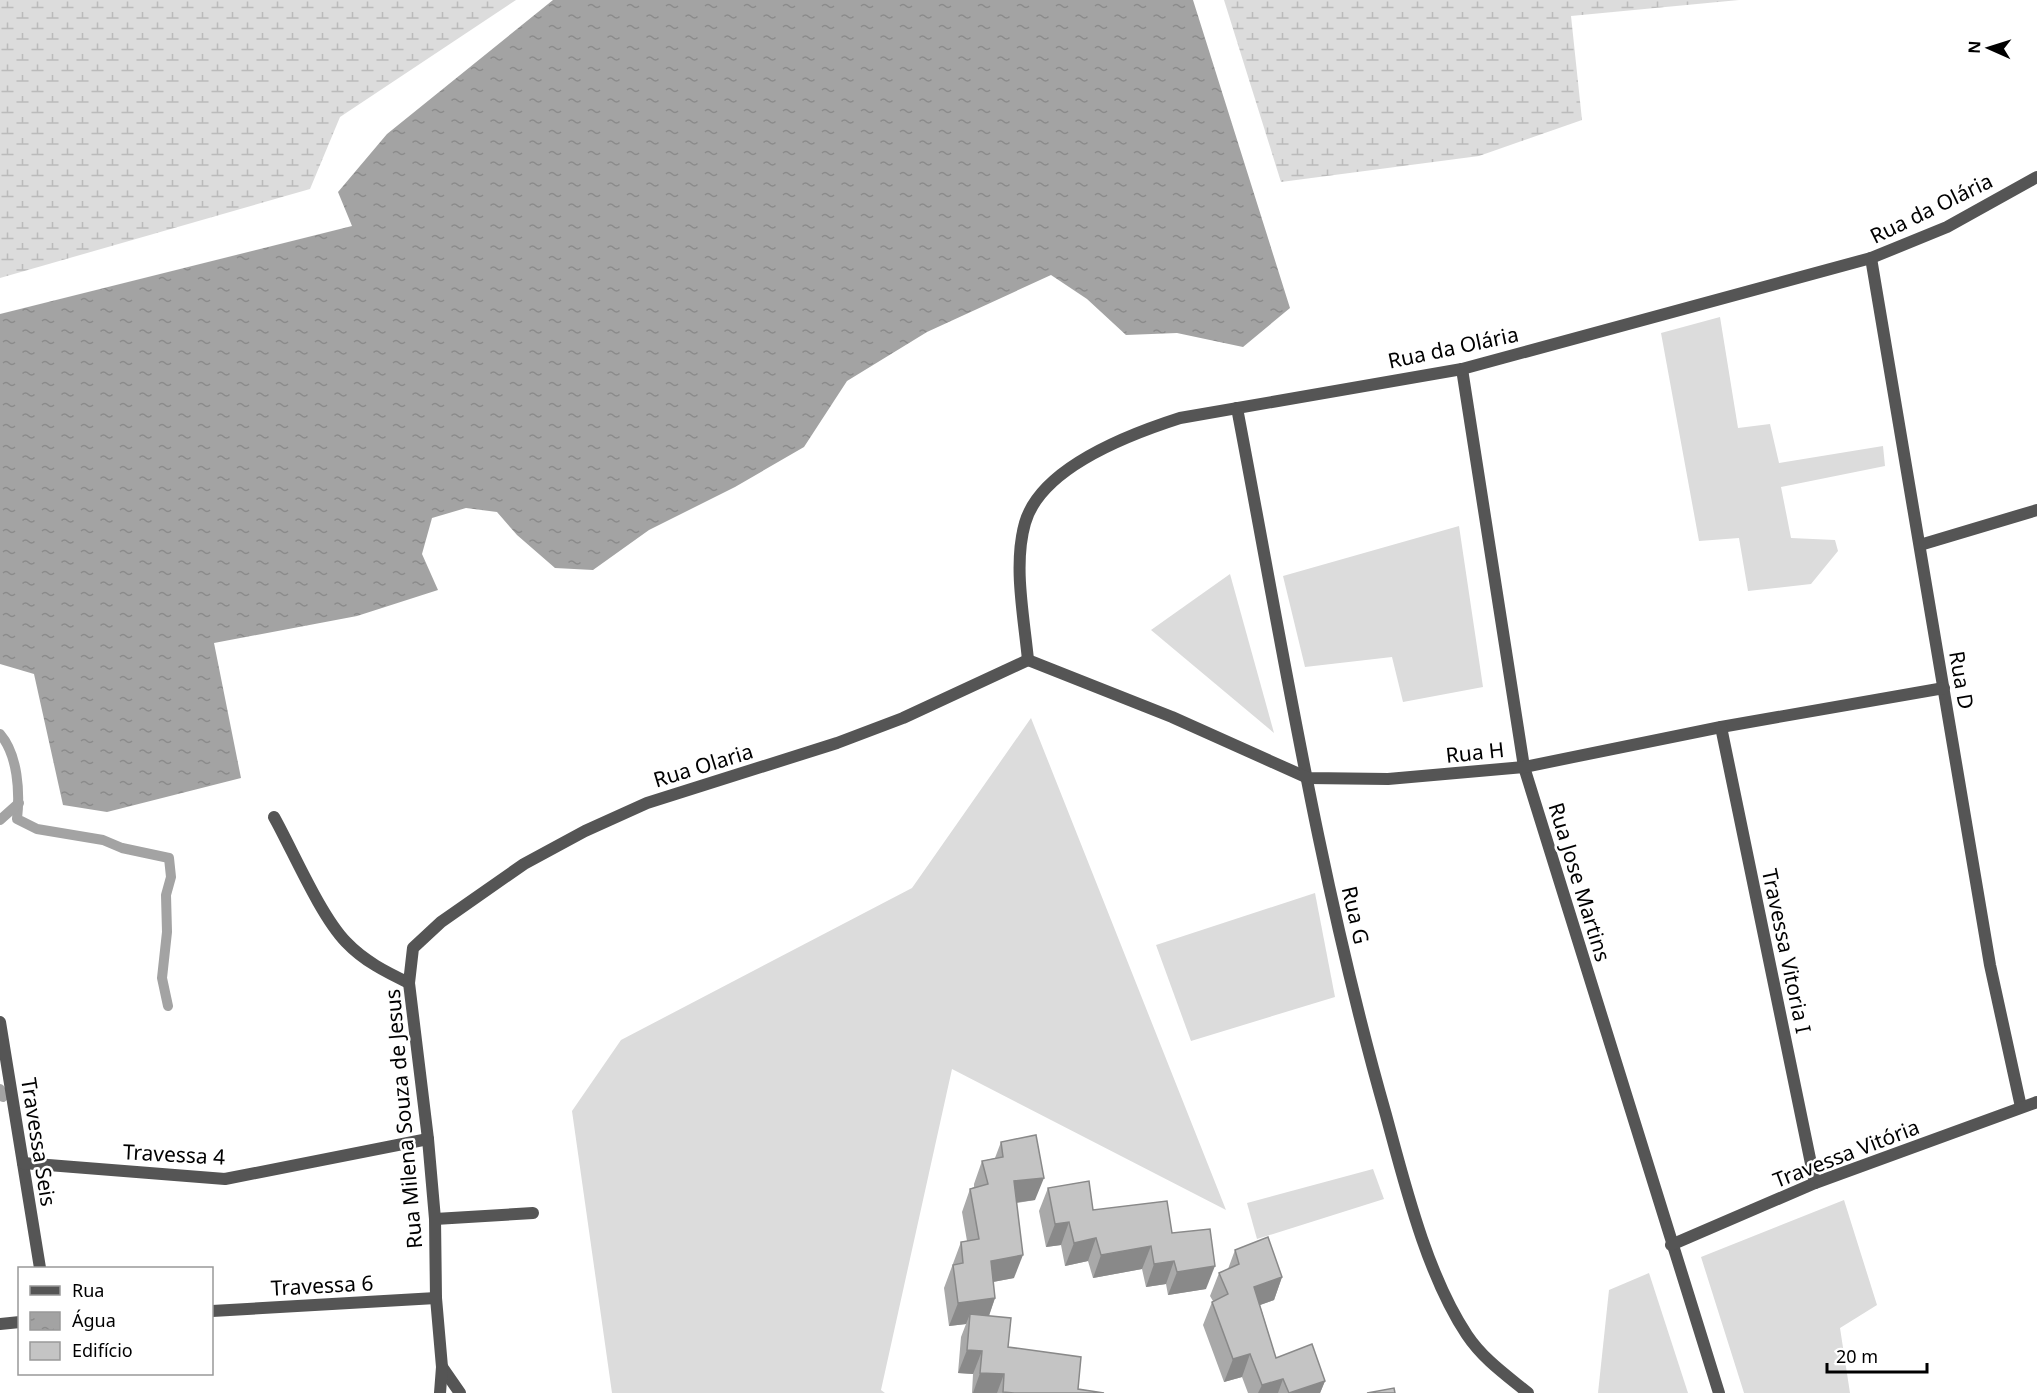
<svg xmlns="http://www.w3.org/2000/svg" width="2037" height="1393" font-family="'Noto Sans',sans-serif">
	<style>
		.grass { fill: #dcdcdc }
		.wetland { fill: url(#wetland-marsh) }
		.water { fill: url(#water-ripples) }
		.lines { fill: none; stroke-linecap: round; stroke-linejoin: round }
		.stream { stroke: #a3a3a3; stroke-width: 10 }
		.street { stroke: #555; stroke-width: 12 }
		.wall { fill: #a9a9a9 }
		.shaded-wall { fill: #898989 }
		.building { fill: #c4c4c4; stroke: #898989; stroke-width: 1.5 }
		.labels { text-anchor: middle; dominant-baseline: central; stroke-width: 5; stroke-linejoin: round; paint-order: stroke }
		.street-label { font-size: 21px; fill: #000; stroke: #fff }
	</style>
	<defs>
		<pattern id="wetland-marsh" width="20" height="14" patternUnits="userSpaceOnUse" patternTransform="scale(1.5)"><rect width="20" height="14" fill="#dcdcdc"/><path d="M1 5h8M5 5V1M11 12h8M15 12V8" fill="none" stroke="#bbb"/></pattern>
		<pattern id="water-ripples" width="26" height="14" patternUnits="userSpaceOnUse" patternTransform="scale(1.5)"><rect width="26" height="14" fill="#a3a3a3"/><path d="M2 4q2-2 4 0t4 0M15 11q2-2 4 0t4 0" fill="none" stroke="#8b8b8b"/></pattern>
	</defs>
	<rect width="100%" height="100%" fill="#fff"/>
	<g class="grass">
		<path d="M 1720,317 L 1738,428 L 1770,424 L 1779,463 L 1883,446 L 1885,466 L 1781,487 L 1791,538 L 1835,540 L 1838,551 L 1811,584 L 1748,591 L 1739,538 L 1699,541 L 1661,333 Z"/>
		<path d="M 1459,526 L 1483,687 L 1403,702 L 1392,657 L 1305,667 L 1283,576 Z"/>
		<path d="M 1230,574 L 1274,733 L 1151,630 Z"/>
		<path d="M 1031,718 L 1226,1210 L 952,1069 L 881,1390 L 885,1393 L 612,1393 L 572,1111 L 621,1040 L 912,888 Z"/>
		<path d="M 1315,893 L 1335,997 L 1191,1041 L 1156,945 Z"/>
		<path d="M 1373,1169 L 1384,1199 L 1257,1239 L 1247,1203 Z"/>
		<path d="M 1844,1200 L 1877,1305 L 1840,1328 L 1850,1393 L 1744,1393 L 1701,1257 Z"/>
		<path d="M 1649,1273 L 1688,1393 L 1598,1393 L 1609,1290 Z"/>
	</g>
	<g class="wetland">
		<path d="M 0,0 L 516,0 L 340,117 L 310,189 L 0,278 Z"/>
		<path d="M 1224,0 L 1739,0 L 1571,16 L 1582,120 L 1479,156 L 1281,182 Z"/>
	</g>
	<path class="water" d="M 553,0 L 1193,0 L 1290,308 L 1243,347 L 1177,333 L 1126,335 L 1087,299 L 1051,275 L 927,332 L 847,381 L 804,447 L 735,487 L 649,530 L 593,570 L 555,568 L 517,535 L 497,512 L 466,508 L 432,518 L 422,554 L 438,590 L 357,616 L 214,643 L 241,778 L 107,812 L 63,805 L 34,674 L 0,664 L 0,314 L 352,226 L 338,192 L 387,134 Z"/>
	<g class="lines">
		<g class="stream">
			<path d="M 0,734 C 18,755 20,792 17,819 L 37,829 L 103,840 L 122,848 L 169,858 L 171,877 L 166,895 L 167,932 L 162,978 L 168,1006"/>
			<path d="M 0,820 L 19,803"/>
			<path d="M 0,1089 L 3,1097"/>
		</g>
		<g class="street">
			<path d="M 1871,258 L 1990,965 L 2021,1107"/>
			<path d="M 1462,369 L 1524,767 L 1719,1393"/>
			<path d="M 1237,408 C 1282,644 1320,884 1386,1115 C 1405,1185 1427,1275 1467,1335 C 1483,1359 1506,1375 1528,1393"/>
			<path d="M 1920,545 L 2037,510"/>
			<path d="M 1028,660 C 1024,617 1013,565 1025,523 C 1041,467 1130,434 1180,418 L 1462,369 L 1871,258 L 1947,227 L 2037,177"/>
			<path d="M 1028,660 L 1172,717 L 1308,778 L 1388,779 L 1524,767 L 1721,727 L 1944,688"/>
			<path d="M 1721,727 L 1815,1183"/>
			<path d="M 274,817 C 293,851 320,915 346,942 C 364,961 386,972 409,983"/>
			<path d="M 0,1022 L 40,1268"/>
			<path d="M 23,1163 L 225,1179 L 428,1139"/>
			<path d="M 435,1219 L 533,1213"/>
			<path d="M 1671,1245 L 1815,1183 L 2037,1102"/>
			<path d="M 212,1311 L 436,1298"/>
			<path d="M 0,1324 L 20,1322"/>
			<path d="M 442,1367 L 460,1393"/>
			<path d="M 440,1393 L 442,1367 L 436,1298 L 435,1219 L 428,1139 L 409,983 L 413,948 L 441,922 L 524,864 L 585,831 L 647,803 L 837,743 L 903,718 L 1028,660"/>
		</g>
	</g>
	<g class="wall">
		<path d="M 1001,1142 L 1035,1200 L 1017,1203 L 1014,1278 L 993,1282 L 995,1298 L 989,1316 L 1008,1347 L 1078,1389 L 1104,1393 L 972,1393 L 973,1374 L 958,1373 L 961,1337 L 966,1324 L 949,1326 L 944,1288 L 961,1242 L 967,1241 L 962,1212 L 970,1189 L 974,1187 L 974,1184 L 982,1161 L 995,1158 Z"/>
		<path d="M 1048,1188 L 1093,1210 L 1172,1233 L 1206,1289 L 1168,1295 L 1166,1284 L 1146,1287 L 1142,1269 L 1093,1278 L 1088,1261 L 1065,1266 L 1061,1245 L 1046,1247 L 1039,1211 Z"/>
		<path d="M 1235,1250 L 1282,1277 L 1274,1300 L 1260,1305 L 1276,1358 L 1325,1381 L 1320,1393 L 1248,1393 L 1242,1377 L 1224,1382 L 1203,1325 L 1212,1302 L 1213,1301 L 1210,1296 L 1219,1273 L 1228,1269 Z"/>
	</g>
	<g class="shaded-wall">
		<path d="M 1044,1178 L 1035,1200 L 1006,1204 L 1014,1181 Z"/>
		<path d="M 1069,1222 L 1061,1245 L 1046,1247 L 1055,1224 Z"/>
		<path d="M 1096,1238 L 1088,1261 L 1065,1266 L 1074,1243 Z"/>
		<path d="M 1151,1246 L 1142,1269 L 1093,1278 L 1101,1255 Z"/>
		<path d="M 1023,1255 L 1014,1278 L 982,1284 L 991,1261 Z"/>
		<path d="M 1174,1261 L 1166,1284 L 1146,1287 L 1154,1264 Z"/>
		<path d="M 1215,1266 L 1206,1289 L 1168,1295 L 1177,1272 Z"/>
		<path d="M 1282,1277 L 1274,1300 L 1246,1310 L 1254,1287 Z"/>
		<path d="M 995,1298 L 987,1321 L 970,1314 L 966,1324 L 949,1326 L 958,1303 Z"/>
		<path d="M 967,1350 L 982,1351 L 973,1374 L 958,1373 Z"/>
		<path d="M 1250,1354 L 1242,1377 L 1224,1382 L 1233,1359 Z"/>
		<path d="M 980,1373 L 1004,1374 L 997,1393 L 973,1393 Z"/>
		<path d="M 1283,1379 L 1278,1393 L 1258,1393 L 1262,1385 Z"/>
		<path d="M 1325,1381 L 1320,1393 L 1289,1393 Z"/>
	</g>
	<g class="building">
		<path d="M 1036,1135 L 1044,1178 L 1014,1181 L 1023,1255 L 991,1261 L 995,1298 L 958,1303 L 953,1265 L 963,1263 L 961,1242 L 979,1239 L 970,1189 L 988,1184 L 982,1161 L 1003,1157 L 1001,1142 Z"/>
		<path d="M 1089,1181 L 1093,1210 L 1167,1201 L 1172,1233 L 1210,1229 L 1215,1266 L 1177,1272 L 1174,1261 L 1154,1264 L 1151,1246 L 1101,1255 L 1096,1238 L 1074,1243 L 1069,1222 L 1055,1224 L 1048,1188 Z"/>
		<path d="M 1268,1237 L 1282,1277 L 1254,1287 L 1276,1358 L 1312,1344 L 1325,1381 L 1289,1393 L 1283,1379 L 1262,1385 L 1250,1354 L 1233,1359 L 1212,1302 L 1228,1294 L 1219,1273 L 1239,1264 L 1235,1250 Z"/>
		<path d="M 970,1314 L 1011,1318 L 1008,1347 L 1081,1357 L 1078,1389 L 1104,1393 L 1014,1393 L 1003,1392 L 1004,1374 L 980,1373 L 982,1351 L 967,1350 Z"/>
		<path d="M 1394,1388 L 1395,1393 L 1367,1393 Z"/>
	</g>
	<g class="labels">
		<g class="street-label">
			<text transform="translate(1931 208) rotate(-26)">Rua da Olária</text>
			<text transform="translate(1453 347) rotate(-12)">Rua da Olária</text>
			<text transform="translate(1962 680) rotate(80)">Rua D</text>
			<text transform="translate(1475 752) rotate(-6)">Rua H</text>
			<text transform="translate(703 765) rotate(-17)">Rua Olaria</text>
			<text transform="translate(1580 882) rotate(73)">Rua Jose Martins</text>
			<text transform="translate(1356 915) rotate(77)">Rua G</text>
			<text transform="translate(1787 951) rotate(78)">Travessa Vitoria I</text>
			<text transform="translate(403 1119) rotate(-95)">Rua Milena Souza de Jesus</text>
			<text transform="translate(39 1142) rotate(81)">Travessa Seis</text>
			<text transform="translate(1846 1153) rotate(-21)">Travessa Vitória</text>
			<text transform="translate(174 1154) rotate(3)">Travessa 4</text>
			<text transform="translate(322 1285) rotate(-3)">Travessa 6</text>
		</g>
	</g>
	<rect x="18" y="1267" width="195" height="108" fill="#ffffff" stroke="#999999" stroke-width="1.5"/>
	<rect x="30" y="1286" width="30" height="9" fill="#555555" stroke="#999999" stroke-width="1.5"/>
	<text x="72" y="1297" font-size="18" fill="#000000">Rua</text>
	<rect x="30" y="1312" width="30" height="18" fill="url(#water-ripples)" stroke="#999999" stroke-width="1.5"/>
	<text x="72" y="1327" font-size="18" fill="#000000">Água</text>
	<rect x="30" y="1342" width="30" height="18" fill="#c4c4c4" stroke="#999999" stroke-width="1.5"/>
	<text x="72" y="1357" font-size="18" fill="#000000">Edifício</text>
	<g transform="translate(1989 48) rotate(273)" stroke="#ffffff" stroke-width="4.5" paint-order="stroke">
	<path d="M0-4.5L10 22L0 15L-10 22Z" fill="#000000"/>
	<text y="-9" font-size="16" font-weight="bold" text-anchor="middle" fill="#000000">N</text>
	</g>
	<path d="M1827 1363v9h100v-9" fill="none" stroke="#000000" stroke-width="3"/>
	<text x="1836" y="1363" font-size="18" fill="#000000" stroke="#ffffff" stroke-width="4.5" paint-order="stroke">20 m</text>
</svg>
